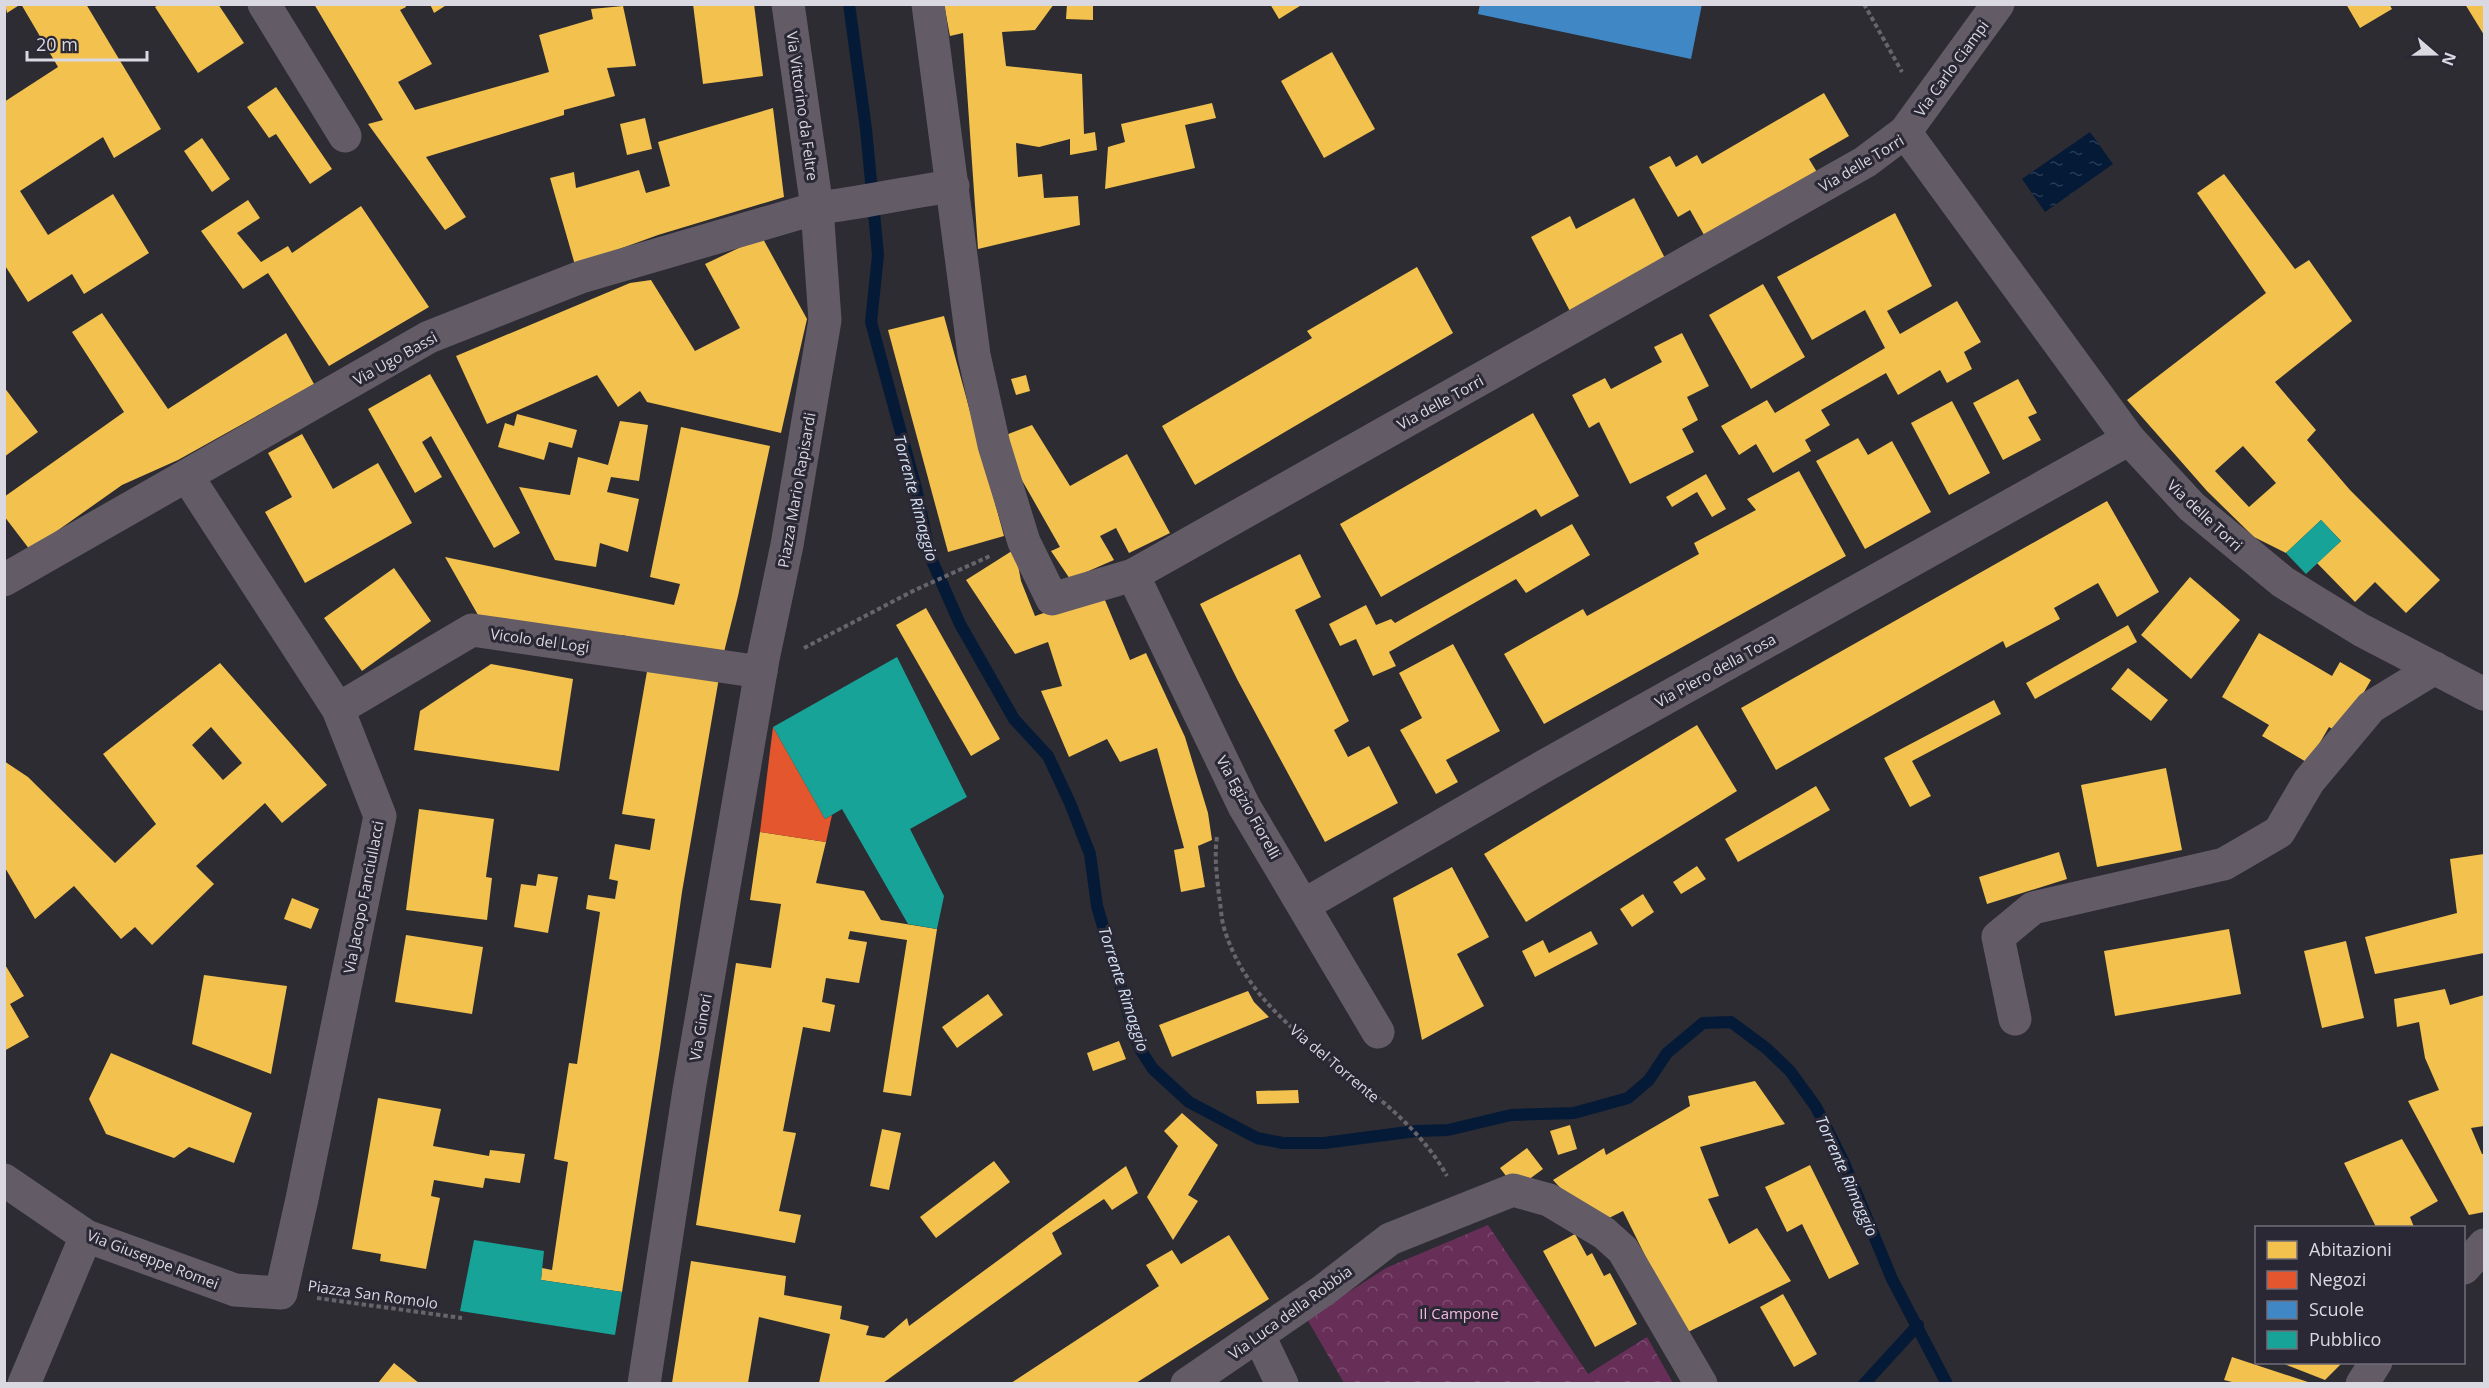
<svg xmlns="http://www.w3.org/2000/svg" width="2489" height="1388" font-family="'Open Sans',sans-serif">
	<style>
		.park { fill: url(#park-crowns) }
		.water { fill: url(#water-ripples) }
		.homes { fill: #f2c14e; fill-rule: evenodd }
		.shops { fill: #e4572e }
		.schools { fill: #3f88c5 }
		.public { fill: #17a398 }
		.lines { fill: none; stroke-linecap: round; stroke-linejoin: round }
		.stream { stroke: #041a37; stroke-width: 12 }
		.path { stroke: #68646c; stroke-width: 4; stroke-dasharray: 4.5 3; stroke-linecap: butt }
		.minor { stroke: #635c67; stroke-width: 33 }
		.labels { text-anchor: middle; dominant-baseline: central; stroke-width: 6; stroke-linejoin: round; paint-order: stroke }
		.street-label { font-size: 15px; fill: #dad8e1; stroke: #2b2836 }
		.park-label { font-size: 15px; fill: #f4b7e0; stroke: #2b2836 }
		.water-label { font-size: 16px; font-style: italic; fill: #d4e2f4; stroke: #2b2836 }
	</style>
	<defs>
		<pattern id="park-crowns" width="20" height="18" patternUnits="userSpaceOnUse" patternTransform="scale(1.5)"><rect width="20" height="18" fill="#672e58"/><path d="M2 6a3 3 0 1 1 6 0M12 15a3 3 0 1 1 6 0" fill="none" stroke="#7c4c70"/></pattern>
		<pattern id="water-ripples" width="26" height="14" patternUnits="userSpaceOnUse" patternTransform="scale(1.5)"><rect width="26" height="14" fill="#041a37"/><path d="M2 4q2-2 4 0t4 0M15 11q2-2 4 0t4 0" fill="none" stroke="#283b54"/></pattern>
	</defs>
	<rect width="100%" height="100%" fill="#2d2c32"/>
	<path class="park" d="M 1488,1225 L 1588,1374 L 1647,1337 L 1673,1383 L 1344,1383 L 1307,1319 L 1386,1268 Z"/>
	<path class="water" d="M 2090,132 L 2113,164 L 2045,212 L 2022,179 Z"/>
	<g class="homes">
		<path d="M 5,4 L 21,4 L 7,13 Z"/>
		<path d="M 21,4 L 86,4 L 161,129 L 114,158 L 103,137 L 20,191 L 48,235 L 113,194 L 149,253 L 84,294 L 72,274 L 28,302 L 4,264 L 4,102 L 58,67 Z"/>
		<path d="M 160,4 L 218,4 L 244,43 L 198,73 L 155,7 Z"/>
		<path d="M 314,4 L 405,4 L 406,7 L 400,10 L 432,64 L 398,82 L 415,110 L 549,72 L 539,35 L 593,19 L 591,9 L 623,6 L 636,66 L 607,68 L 615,96 L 564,110 L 564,115 L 426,157 L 466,217 L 445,230 L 368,124 L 383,120 Z"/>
		<path d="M 430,4 L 448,4 L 434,13 Z"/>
		<path d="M 693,4 L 754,4 L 763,76 L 703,84 Z"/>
		<path d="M 944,4 L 1054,4 L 1035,30 L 1002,32 L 1006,66 L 1082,74 L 1084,134 L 1095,132 L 1097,150 L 1070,155 L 1070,139 L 1039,147 L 1016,143 L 1018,177 L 1042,174 L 1044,198 L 1078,196 L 1080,225 L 978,249 L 963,33 L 950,36 Z"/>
		<path d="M 1067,4 L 1093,4 L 1093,20 L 1066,19 Z"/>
		<path d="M 1270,4 L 1303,4 L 1279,19 Z"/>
		<path d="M 2346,4 L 2389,4 L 2392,9 L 2360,28 Z"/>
		<path d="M 2465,4 L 2484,4 L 2484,35 Z"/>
		<path d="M 1332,52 L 1375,129 L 1324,158 L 1281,81 Z"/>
		<path d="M 276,87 L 332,169 L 310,184 L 276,134 L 269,138 L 247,107 Z"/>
		<path d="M 1824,93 L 1849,136 L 1809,159 L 1820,177 L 1708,242 L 1690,210 L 1678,217 L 1649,167 L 1670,156 L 1676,167 L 1697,155 L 1702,164 Z"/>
		<path d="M 1212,103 L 1216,118 L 1185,125 L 1195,168 L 1105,189 L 1108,147 L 1125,142 L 1121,124 Z"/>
		<path d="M 773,108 L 784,197 L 658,235 L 575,265 L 550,178 L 574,172 L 576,188 L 639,170 L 646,193 L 670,186 L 658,142 Z"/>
		<path d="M 645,118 L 652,149 L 627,155 L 620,124 Z"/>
		<path d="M 202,138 L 230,179 L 212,192 L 184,151 Z"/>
		<path d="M 2224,174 L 2295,269 L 2309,260 L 2352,321 L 2275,382 L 2316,430 L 2307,440 L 2350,490 L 2440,580 L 2406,613 L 2375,582 L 2355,602 L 2317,563 L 2341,541 L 2321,520 L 2286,553 L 2254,537 L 2207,491 L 2127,400 L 2266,293 L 2197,193 ZM 2243,446 L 2276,483 L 2249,507 L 2215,471 Z"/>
		<path d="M 1634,198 L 1668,264 L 1572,315 L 1531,237 L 1570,216 L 1576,229 Z"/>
		<path d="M 248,200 L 260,218 L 237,233 L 261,262 L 288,246 L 292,253 L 361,206 L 429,307 L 329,366 L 268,273 L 243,289 L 201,231 Z"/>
		<path d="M 1895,213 L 1932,286 L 1887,311 L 1900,334 L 1957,301 L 1981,342 L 1964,352 L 1972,369 L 1947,383 L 1940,370 L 1898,395 L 1886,373 L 1821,410 L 1830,425 L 1805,440 L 1811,451 L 1773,473 L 1756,444 L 1739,455 L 1721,426 L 1767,400 L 1775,413 L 1885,348 L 1865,310 L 1812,340 L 1777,277 Z"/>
		<path d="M 762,237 L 807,319 L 781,433 L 647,402 L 640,391 L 618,407 L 597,375 L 487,424 L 456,356 L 630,283 L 651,280 L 695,351 L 740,328 L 705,264 Z"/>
		<path d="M 1417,267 L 1453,333 L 1195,485 L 1162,426 L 1312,338 L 1307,331 Z"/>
		<path d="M 1763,284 L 1805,357 L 1751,389 L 1709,315 Z"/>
		<path d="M 102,313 L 168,409 L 286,333 L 314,384 L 178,460 L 122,485 L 30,550 L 4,516 L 4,497 L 124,412 L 72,332 Z"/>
		<path d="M 944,316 L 1004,536 L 948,552 L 888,330 Z"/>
		<path d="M 1682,333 L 1709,386 L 1687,397 L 1698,420 L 1682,429 L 1694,452 L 1630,484 L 1599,422 L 1589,428 L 1572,395 L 1605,378 L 1611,389 L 1662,362 L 1654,347 Z"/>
		<path d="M 430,374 L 520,533 L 494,548 L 431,436 L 422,442 L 442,477 L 415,493 L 368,409 Z"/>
		<path d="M 1026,375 L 1030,391 L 1016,395 L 1011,379 Z"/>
		<path d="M 2018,379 L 2037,413 L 2028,417 L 2041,440 L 2003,460 L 1973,403 Z"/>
		<path d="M 4,387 L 38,432 L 4,457 Z"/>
		<path d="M 1952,401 L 1990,473 L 1949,495 L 1911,423 Z"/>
		<path d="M 1533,413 L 1579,496 L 1541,517 L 1536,509 L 1381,597 L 1340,524 Z"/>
		<path d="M 517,414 L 577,430 L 572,448 L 549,442 L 544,460 L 498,447 L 505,423 L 514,426 Z"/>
		<path d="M 620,421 L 648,425 L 639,481 L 611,477 L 607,492 L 639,499 L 628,552 L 600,543 L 596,567 L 555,560 L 519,487 L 570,495 L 578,457 L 608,465 Z"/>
		<path d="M 1032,425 L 1070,486 L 1127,454 L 1170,533 L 1129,553 L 1116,528 L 1100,536 L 1114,560 L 1070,579 L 1051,551 L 1060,547 L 998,438 Z"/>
		<path d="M 681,427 L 770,446 L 738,596 L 723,656 L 622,635 L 621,640 L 478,615 L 445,557 L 674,605 L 680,584 L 650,577 Z"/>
		<path d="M 302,434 L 333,489 L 378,463 L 412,523 L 305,583 L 265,512 L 292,497 L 268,453 Z"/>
		<path d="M 1858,438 L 1868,455 L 1892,441 L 1931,512 L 1865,549 L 1816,461 Z"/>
		<path d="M 1799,471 L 1846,556 L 1544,724 L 1504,654 L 1583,609 L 1587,616 L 1699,554 L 1694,543 L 1756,510 L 1747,499 Z"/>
		<path d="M 1706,474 L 1726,509 L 1712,517 L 1697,492 L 1672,507 L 1666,497 Z"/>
		<path d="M 2107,501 L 2159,592 L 2117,617 L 2098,583 L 2054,608 L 2060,619 L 2006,648 L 2003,641 L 1776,770 L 1741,708 Z"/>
		<path d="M 1572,524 L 1590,555 L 1526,593 L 1516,579 L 1389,652 L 1396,666 L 1373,676 L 1356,639 L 1340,646 L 1329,624 L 1366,605 L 1376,625 L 1391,619 L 1395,623 Z"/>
		<path d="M 1015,549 L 1021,581 L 1035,616 L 1102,593 L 1130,660 L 1146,653 L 1185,737 L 1208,813 L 1212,840 L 1198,846 L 1205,887 L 1181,892 L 1174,850 L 1184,848 L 1157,748 L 1120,762 L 1107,739 L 1069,757 L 1041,691 L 1062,686 L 1048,642 L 1015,654 L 966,580 Z"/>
		<path d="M 1300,554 L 1321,597 L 1295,610 L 1349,721 L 1334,730 L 1348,757 L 1369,746 L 1398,803 L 1325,842 L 1237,679 L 1200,604 Z"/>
		<path d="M 394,568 L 431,621 L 362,671 L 324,618 Z"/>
		<path d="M 2190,577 L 2240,620 L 2191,679 L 2141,635 Z"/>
		<path d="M 926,608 L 1000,739 L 971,756 L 896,625 Z"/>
		<path d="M 2128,625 L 2137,642 L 2035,699 L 2026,683 Z"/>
		<path d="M 2259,633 L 2332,676 L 2340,662 L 2371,680 L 2340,733 L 2329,727 L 2308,763 L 2262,736 L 2269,725 L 2222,697 Z"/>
		<path d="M 1453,644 L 1500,731 L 1446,760 L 1458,782 L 1436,794 L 1400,730 L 1422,718 L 1399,673 Z"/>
		<path d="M 649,660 L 720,672 L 682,892 L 660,1048 L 622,1292 L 541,1280 L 542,1268 L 552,1270 L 568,1162 L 554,1159 L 569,1063 L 577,1064 L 600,912 L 586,909 L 588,895 L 615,899 L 618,881 L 609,879 L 615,844 L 650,850 L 655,819 L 622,814 Z"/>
		<path d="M 220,663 L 327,785 L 282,823 L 265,803 L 196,866 L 214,884 L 152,945 L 135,927 L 121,939 L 74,886 L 35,919 L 4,866 L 4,761 L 28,777 L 115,863 L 156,824 L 103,754 ZM 211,727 L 242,763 L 223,780 L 192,745 Z"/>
		<path d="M 491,664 L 573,679 L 559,771 L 414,750 L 420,711 Z"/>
		<path d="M 2128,668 L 2168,700 L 2151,721 L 2111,689 Z"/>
		<path d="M 1994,700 L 2001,714 L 1912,761 L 1931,796 L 1910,807 L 1884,758 Z"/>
		<path d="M 1697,725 L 1737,791 L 1526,922 L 1484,854 Z"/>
		<path d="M 2166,768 L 2182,850 L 2097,867 L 2081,785 Z"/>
		<path d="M 1816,786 L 1830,810 L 1738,862 L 1725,839 Z"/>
		<path d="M 419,809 L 494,819 L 486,877 L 492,878 L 487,920 L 406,910 Z"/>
		<path d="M 760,832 L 826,842 L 816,883 L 864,891 L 881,920 L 937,929 L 911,1096 L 883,1092 L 907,940 L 850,931 L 848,939 L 867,942 L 859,983 L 826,978 L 822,1002 L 835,1005 L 830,1032 L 803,1027 L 783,1131 L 796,1133 L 779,1211 L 801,1215 L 795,1243 L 696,1225 L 736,963 L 771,968 L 781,904 L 750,900 Z"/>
		<path d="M 2059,852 L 2067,879 L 1987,904 L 1979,877 Z"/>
		<path d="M 2484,854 L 2484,953 L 2375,974 L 2365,937 L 2457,913 L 2450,859 Z"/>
		<path d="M 1697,866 L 1706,879 L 1681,894 L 1673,882 Z"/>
		<path d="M 1452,867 L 1489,937 L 1457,954 L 1484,1006 L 1422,1040 L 1393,898 Z"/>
		<path d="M 538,874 L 558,877 L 548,933 L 514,927 L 521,884 L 536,886 Z"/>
		<path d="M 1643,894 L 1654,912 L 1632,927 L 1620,909 Z"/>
		<path d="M 292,898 L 319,909 L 311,929 L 284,919 Z"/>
		<path d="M 2229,929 L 2241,994 L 2115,1016 L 2104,951 Z"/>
		<path d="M 1591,931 L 1598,944 L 1535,977 L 1522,951 L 1543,940 L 1549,953 Z"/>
		<path d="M 406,935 L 483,947 L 472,1014 L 395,1002 Z"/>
		<path d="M 2346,941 L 2364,1018 L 2322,1028 L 2304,951 Z"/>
		<path d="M 4,963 L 24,996 L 10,1004 L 29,1037 L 4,1051 Z"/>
		<path d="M 204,975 L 287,986 L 271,1074 L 192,1044 Z"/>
		<path d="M 2445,989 L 2450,1005 L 2484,995 L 2484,1126 L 2471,1128 L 2482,1154 L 2484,1154 L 2484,1212 L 2469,1215 L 2408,1101 L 2439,1090 L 2425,1058 L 2419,1022 L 2397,1027 L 2394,999 Z"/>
		<path d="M 1248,991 L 1254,1002 L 1269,1017 L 1172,1057 L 1159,1025 Z"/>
		<path d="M 988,994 L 1003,1015 L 957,1048 L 942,1027 Z"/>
		<path d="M 1119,1041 L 1126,1059 L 1093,1071 L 1087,1053 Z"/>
		<path d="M 111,1053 L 252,1113 L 234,1163 L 189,1147 L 174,1158 L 106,1134 L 89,1099 Z"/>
		<path d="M 1755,1081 L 1785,1124 L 1700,1147 L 1719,1196 L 1708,1199 L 1729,1244 L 1757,1228 L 1791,1281 L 1684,1334 L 1623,1211 L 1595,1225 L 1553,1180 L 1604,1148 L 1606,1155 L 1690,1106 L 1688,1096 Z"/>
		<path d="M 1298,1090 L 1299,1103 L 1257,1104 L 1256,1091 Z"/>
		<path d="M 378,1098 L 441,1109 L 433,1146 L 489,1156 L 490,1150 L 525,1154 L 520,1183 L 485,1178 L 483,1188 L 434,1180 L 431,1196 L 440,1198 L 426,1269 L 380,1261 L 381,1254 L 352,1249 Z"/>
		<path d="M 1182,1113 L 1218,1145 L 1188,1195 L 1198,1201 L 1173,1240 L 1147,1197 L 1178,1146 L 1164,1131 Z"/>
		<path d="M 1570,1125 L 1577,1149 L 1558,1155 L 1550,1131 Z"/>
		<path d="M 882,1129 L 901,1133 L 889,1190 L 870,1186 Z"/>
		<path d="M 2402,1139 L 2438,1201 L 2410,1217 L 2414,1227 L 2376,1227 L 2344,1163 Z"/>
		<path d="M 1527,1148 L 1543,1169 L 1516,1189 L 1500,1168 Z"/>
		<path d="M 994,1161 L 1010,1182 L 936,1238 L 920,1217 Z"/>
		<path d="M 1810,1165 L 1859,1264 L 1829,1279 L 1802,1224 L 1787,1232 L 1765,1187 Z"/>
		<path d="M 1126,1166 L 1138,1193 L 1112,1210 L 1104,1199 L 1052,1233 L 1062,1254 L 883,1383 L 819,1383 L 830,1334 L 759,1317 L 748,1383 L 672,1383 L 691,1261 L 786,1276 L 784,1295 L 842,1306 L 840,1319 L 869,1326 L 866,1335 L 884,1338 L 907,1318 L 909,1326 Z"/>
		<path d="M 1575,1234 L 1587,1256 L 1592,1253 L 1604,1276 L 1610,1273 L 1637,1324 L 1595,1347 L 1543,1251 Z"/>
		<path d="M 1229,1235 L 1269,1299 L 1136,1383 L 1011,1383 L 1159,1286 L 1146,1265 L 1172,1250 L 1181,1264 Z"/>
		<path d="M 1783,1294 L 1817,1354 L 1794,1367 L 1760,1307 Z"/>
		<path d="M 2232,1357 L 2311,1383 L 2236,1383 L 2224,1380 Z"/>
		<path d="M 2279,1362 L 2343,1362 L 2325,1380 Z"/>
		<path d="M 394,1363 L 419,1383 L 378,1383 Z"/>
	</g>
	<path class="shops" d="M 773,727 L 825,819 L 832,815 L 826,842 L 760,832 Z"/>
	<path class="schools" d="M 1480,4 L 1702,4 L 1691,59 L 1478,14 Z"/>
	<g class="public">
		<path d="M 2321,520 L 2341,541 L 2306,574 L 2286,553 Z"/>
		<path d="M 897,657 L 967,797 L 910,829 L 944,896 L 937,929 L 908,924 L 842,809 L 825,819 L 773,727 Z"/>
		<path d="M 474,1240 L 544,1251 L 541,1280 L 622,1292 L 615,1335 L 460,1311 Z"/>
	</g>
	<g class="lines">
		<g class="stream">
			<path d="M 849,4 L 866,129 L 878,255 L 871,322 L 916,488 L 930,556 L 960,624 L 1014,719 L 1048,756 L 1070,803 L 1090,854 L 1097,906 L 1131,1022 L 1140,1049 L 1153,1069 L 1189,1102 L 1257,1138 L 1283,1143 L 1324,1143 L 1416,1131 L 1448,1130 L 1511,1115 L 1574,1113 L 1628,1098 L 1649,1080 L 1667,1053 L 1703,1023 L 1731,1022 L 1766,1048 L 1790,1071 L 1816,1107 L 1844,1163 L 1892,1279 L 1947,1384"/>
			<path d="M 1864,1384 L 1918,1325"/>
		</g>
		<g class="path">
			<path d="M 1864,4 L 1902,72"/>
			<path d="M 804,648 L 913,591 L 990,556"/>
			<path d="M 1217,837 C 1214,857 1217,876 1219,896 C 1221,906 1221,918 1224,928 C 1258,1042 1392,1077 1447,1176"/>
			<path d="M 317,1298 L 462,1318"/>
		</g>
		<g class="minor">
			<path d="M 264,4 L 345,136"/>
			<path d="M 928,4 L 974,355 L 994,445 L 1024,542 L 1052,599 L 1133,575 L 1865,162 L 1905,132 L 1998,4"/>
			<path d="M 1905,132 L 2129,439 L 2192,507 L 2283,582 L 2361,630 L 2484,694"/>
			<path d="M 1133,575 L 1244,806 L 1378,1032"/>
			<path d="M 4,580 L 429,337 L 581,277 L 817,208 C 863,203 907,192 953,186"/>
			<path d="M 338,709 L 472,630 L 761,672"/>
			<path d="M 1304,905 L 1546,765 L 2129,439"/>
			<path d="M 2015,1019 L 1998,937 L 2033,908 L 2224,864 L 2279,832 L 2309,781 L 2371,707 L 2435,668"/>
			<path d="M 4,1180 L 86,1236 L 235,1290 L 281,1293 L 302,1199 L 380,816 L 338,709 L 187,476"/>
			<path d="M 2464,1268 L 2484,1245"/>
			<path d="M 1259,1336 L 1282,1384"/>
			<path d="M 24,1384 L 86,1236"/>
			<path d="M 644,1384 L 689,1090 L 763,659 L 787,545 L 825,320 L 817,208 L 788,4"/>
			<path d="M 1187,1384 L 1324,1290 L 1390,1239 L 1513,1190 L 1549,1200 L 1604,1233 L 1623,1250 L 1701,1384"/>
			<path d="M 2362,1384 L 2376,1362"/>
		</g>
	</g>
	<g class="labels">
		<g class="street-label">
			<text transform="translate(1951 68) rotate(-54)">Via Carlo Ciampi</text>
			<text transform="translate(803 106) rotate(82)">Via Vittorino da Feltre</text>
			<text transform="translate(1861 163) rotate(-31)">Via delle Torri</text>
			<text transform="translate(395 358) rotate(-29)">Via Ugo Bassi</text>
			<text transform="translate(1440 402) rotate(-29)">Via delle Torri</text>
			<text transform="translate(796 490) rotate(-80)">Piazza Mario Rapisardi</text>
			<text transform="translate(2205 515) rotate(43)">Via delle Torri</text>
			<text transform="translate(540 640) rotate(8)">Vicolo del Logi</text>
			<text transform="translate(1715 670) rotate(-29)">Via Piero della Tosa</text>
			<text transform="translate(1249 807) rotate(61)">Via Egizio Fiorelli</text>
			<text transform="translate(363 897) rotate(-79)">Via Jacopo Fanciullacci</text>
			<text transform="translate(700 1027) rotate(-80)">Via Ginori</text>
			<text transform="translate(1335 1063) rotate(40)">Via del Torrente</text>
			<text transform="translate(153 1259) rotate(21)">Via Giuseppe Romei</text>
			<text transform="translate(373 1294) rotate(8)">Piazza San Romolo</text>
			<text transform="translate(1290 1312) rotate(-36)">Via Luca della Robbia</text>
		</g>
		<g class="park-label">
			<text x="1459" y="1313">Il Campone</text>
		</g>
		<g class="water-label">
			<text transform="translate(916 498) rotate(75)">Torrente Rimaggio</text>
			<text transform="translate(1124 989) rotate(72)">Torrente Rimaggio</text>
			<text transform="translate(1847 1176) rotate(66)">Torrente Rimaggio</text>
		</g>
	</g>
	<rect width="2489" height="1388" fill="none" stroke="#dad8e1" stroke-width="12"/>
	<rect x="2255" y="1226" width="210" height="138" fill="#2b2836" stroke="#716e7a" stroke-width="1.5"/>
	<rect x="2267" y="1241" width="30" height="18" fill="#f2c14e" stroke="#716e7a" stroke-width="1.5"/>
	<text x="2309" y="1256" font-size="18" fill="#dad8e1">Abitazioni</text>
	<rect x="2267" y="1271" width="30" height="18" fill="#e4572e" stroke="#716e7a" stroke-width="1.5"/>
	<text x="2309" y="1286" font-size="18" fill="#dad8e1">Negozi</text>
	<rect x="2267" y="1301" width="30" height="18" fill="#3f88c5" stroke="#716e7a" stroke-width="1.5"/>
	<text x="2309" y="1316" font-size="18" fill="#dad8e1">Scuole</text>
	<rect x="2267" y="1331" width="30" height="18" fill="#17a398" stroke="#716e7a" stroke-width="1.5"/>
	<text x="2309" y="1346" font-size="18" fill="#dad8e1">Pubblico</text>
	<g transform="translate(2435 54) rotate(110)" stroke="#2b2836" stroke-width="4.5" paint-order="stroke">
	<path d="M0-4.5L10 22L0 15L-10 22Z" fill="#dad8e1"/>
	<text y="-9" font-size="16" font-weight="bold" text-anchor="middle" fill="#dad8e1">N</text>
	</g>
	<path d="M27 51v9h120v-9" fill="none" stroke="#dad8e1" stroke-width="3"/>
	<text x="36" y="51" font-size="18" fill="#dad8e1" stroke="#2b2836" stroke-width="4.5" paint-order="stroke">20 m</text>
</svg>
